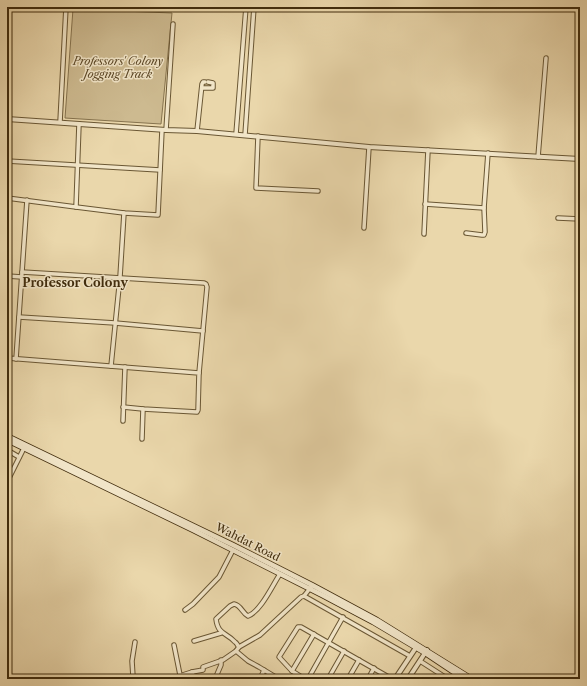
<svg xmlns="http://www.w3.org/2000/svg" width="587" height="686" font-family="'Libre Caslon Text',serif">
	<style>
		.green { fill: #cdba90; stroke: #86734e }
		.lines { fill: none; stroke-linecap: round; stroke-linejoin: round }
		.minor-casing { stroke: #6a5734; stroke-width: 5.5 }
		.tertiary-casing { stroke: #6a5734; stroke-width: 6 }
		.secondary-casing { stroke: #402c0d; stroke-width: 6 }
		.minor { stroke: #f1e5c8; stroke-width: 3.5 }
		.tertiary { stroke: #f1e5c8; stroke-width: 4 }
		.secondary { stroke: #f1e5c8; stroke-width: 4.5 }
		.labels { text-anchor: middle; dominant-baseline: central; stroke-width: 3; stroke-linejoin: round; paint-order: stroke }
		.park-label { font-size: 11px; font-style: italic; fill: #5c4827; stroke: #f1e5c8 }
		.street-label { font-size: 11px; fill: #402c0d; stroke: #f1e5c8 }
		.neighbourhood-label { font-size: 12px; font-weight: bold; fill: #402c0d; stroke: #f1e5c8 }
	</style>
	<rect width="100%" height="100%" fill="#ead7ab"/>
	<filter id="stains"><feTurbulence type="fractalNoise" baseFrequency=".005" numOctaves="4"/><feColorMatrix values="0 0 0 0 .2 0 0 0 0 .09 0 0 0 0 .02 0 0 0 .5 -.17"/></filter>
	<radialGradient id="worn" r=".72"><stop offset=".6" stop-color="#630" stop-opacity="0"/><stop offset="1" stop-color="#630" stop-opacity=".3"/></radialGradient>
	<path class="green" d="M 73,9 L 172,13 L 161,124 L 65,118 Z"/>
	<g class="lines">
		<defs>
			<g id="minor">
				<path d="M 202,88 L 213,88 L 213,83 L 208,82"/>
				<path d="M 60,122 L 66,7"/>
				<path d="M 166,130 L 173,24"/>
				<path d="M 197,131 L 202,84 L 203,82 L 205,82"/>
				<path d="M 236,134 L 246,7"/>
				<path d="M 245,135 L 254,7"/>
				<path d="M 258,136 L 256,188 L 318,191"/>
				<path d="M 538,157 L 546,58"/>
				<path d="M 7,161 L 160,170"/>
				<path d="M 7,198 L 76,207 L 79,124"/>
				<path d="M 425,204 L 484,208"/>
				<path d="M 76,207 L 124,213 L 158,215 L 162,130"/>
				<path d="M 558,218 L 580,219"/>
				<path d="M 364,228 L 369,147"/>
				<path d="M 466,233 L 482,235 L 484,235 L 485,232 L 484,208 L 488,153"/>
				<path d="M 424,234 L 428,150"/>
				<path d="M 22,272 L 204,283 L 206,284 L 207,287 L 199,373"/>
				<path d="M 7,276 L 22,277"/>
				<path d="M 19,317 L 115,323 L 203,331"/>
				<path d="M 7,358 L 199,373 L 198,410 L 197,412 L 143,409 L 123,407"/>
				<path d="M 16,359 L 27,200"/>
				<path d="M 111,366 L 120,277 L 124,213"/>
				<path d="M 123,421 L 125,367"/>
				<path d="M 142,439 L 143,409"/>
				<path d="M 7,450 L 19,457"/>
				<path d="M 7,482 L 24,448"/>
				<path d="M 304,596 L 410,656"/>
				<path d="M 185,610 L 193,604 L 219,577 L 233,550"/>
				<path d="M 194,641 L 221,633"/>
				<path d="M 135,642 L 132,661 L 133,677 L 173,678 L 192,672 L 203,670 L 203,667 L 223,660 L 236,651 L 239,647 L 260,635 L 301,597 L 304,596 L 311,587"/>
				<path d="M 174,645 L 180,675 L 178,679"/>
				<path d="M 239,647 C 237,645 237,643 235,642 C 226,632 218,635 216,619 L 230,606 L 234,604 C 241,605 242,613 248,616 C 261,611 272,586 280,574"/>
				<path d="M 236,651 L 248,661 L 259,667 L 279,679"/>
				<path d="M 420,661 L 448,679"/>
				<path d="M 292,671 L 314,634"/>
				<path d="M 192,672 L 194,679"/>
				<path d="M 215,679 L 221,665 L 221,660"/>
				<path d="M 260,679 L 264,670"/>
				<path d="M 305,679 L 292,671 L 279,657 L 298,627 L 301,627 L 392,679"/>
				<path d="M 308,679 L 343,617"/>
				<path d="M 328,679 L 344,651"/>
				<path d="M 348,679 L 359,660"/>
				<path d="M 368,679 L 374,668"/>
			</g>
			<g id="tertiary">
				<path d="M 7,119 L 166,130 L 197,131 L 369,147 L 580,159"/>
				<path d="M 395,679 L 417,646"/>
				<path d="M 408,679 L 427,650"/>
			</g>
			<g id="secondary">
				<path d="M 7,436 L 233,545 L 312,585 L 377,620 L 472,679"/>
				<path d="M 7,440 L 193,530 L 322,595 L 373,622 L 425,653 L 464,679"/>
			</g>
		</defs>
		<use href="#minor" class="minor-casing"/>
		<use href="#tertiary" class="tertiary-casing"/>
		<use href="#secondary" class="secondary-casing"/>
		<use href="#minor" class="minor"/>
		<use href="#tertiary" class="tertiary"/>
		<use href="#secondary" class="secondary"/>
	</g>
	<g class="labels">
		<g class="park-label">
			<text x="118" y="61">Professors' Colony<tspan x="118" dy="13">Jogging Track</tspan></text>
		</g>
		<g class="street-label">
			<text transform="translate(248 542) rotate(27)">Wahdat Road</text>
		</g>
		<g class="neighbourhood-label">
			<text x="75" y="282">Professor Colony</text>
		</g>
	</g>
	<rect width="587" height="686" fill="none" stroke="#ead7ab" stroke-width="24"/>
	<rect x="8" y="8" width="571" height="670" fill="none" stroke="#402c0d" stroke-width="2"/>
	<rect x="12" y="12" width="563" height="662" fill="none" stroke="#402c0d"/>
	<rect width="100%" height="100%" filter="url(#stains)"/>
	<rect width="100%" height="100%" fill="url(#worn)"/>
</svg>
